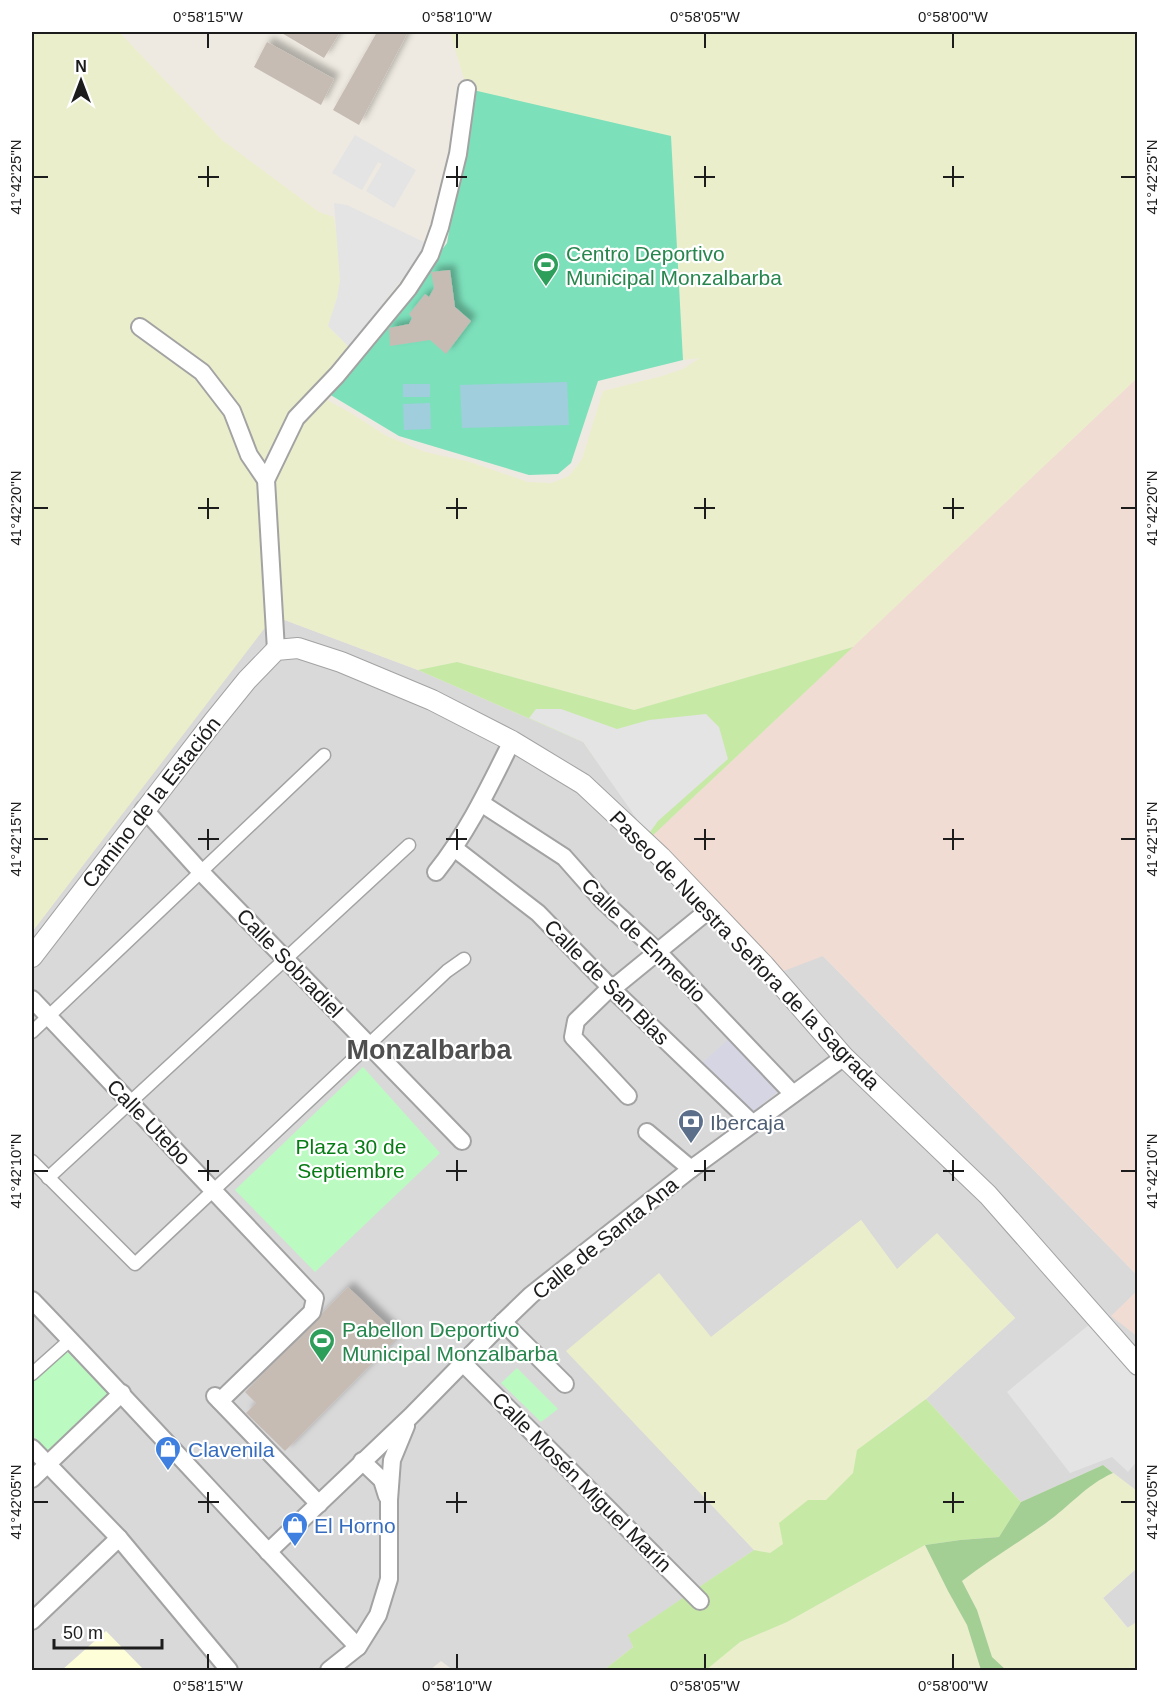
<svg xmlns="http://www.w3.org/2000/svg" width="1169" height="1702" font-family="Arial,sans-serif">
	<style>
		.residential { fill: #dad9d9 }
		.education { fill: #feffd9 }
		.military { fill: #f1dcd3 }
		.farmland { fill: #ebeecb }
		.grass { fill: #c6eaa5 }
		.forest { fill: #a4cf94 }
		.park { fill: #bbfbc2 }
		.pitch { fill: #7ce0bb }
		.parking { fill: #e4e4e4 }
		.plaza { fill: #d6d5e4 }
		.water { fill: #a0cedd }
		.building { fill: #c6bcb4; filter: url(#shadow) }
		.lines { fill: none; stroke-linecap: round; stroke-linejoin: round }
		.pedestrian-casing { stroke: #a3a3a3; stroke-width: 15 }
		.minor-casing { stroke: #a3a3a3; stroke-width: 20 }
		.tertiary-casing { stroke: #a3a3a3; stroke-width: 22 }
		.pedestrian { stroke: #fff; stroke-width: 12 }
		.minor { stroke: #fff; stroke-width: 16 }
		.tertiary { stroke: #fff; stroke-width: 20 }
		.ticks { fill: none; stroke: #1c1c1c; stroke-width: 2 }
		.labels { text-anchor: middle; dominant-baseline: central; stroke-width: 4.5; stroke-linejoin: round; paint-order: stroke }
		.leisure-label { font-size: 21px; fill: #27864d; stroke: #fff; text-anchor: start }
		.street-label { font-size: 21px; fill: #1c1c1c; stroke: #fff }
		.service-label { font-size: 21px; fill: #4e5e75; stroke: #fff; text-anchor: start }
		.park-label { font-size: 21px; fill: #087c14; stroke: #fff }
		.shop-label { font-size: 21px; fill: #366cbe; stroke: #fff; text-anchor: start }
		.district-label { font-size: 27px; font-weight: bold; fill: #4f4f4f; stroke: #fff }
		.neatline { fill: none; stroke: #1c1c1c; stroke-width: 2 }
		.ticks-label { font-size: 15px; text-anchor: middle; fill: #1c1c1c }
	</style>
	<defs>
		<filter id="shadow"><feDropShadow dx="5.5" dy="-5.5" stdDeviation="3" flood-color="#0004"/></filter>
	</defs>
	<rect width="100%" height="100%" fill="#eeeae1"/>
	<g class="residential">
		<path d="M 274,616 L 418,670 L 583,742 L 823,956 L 1137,1275 L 1137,1291 L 1112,1316 L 1137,1336 L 1137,1491 L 1103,1465 L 1021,1502 L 926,1399 L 1015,1318 L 937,1234 L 897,1270 L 861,1220 L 710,1338 L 567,1351 L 754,1550 L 629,1635 L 633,1647 L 604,1670 L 453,1670 L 441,1661 L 430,1670 L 32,1670 L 32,932 L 257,635 Z"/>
		<path d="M 1137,1568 L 1137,1622 L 1128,1628 L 1103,1598 Z"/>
	</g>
	<path class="education" d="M 106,1631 L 144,1670 L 62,1670 Z"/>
	<g class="military">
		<path d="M 1137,378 L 1137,1275 L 823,956 L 781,972 L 651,837 Z"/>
		<path d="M 1137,1291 L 1137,1336 L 1111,1316 Z"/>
	</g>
	<g class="farmland">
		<path d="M 32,32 L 119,32 L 222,140 L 319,212 L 334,217 L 338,245 L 340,281 L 337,298 L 328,326 L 349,347 L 345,355 L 287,415 L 266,456 L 258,483 L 262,531 L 266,480 L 318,395 L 351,413 L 385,435 L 425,452 L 470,462 L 528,482 L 552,483 L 569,476 L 582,459 L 603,391 L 662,376 L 683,369 L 700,358 L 683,360 L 671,137 L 467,89 L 450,32 L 1137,32 L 1137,378 L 853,647 L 634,710 L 457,662 L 418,670 L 274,616 L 32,932 Z"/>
		<path d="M 861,1220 L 897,1269 L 937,1233 L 1015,1318 L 926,1399 L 882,1430 L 853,1473 L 783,1544 L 770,1553 L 754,1550 L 566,1351 L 659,1273 L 711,1337 Z"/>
		<path d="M 1113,1473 L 1137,1491 L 1137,1568 L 1103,1598 L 1127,1628 L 1137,1622 L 1137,1670 L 1006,1670 L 992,1657 L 977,1610 L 962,1581 L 997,1554 L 1048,1522 L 1097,1480 Z"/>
		<path d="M 925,1545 L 948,1591 L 967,1625 L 981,1670 L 706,1670 L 740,1642 L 787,1622 Z"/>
	</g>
	<g class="grass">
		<path d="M 853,647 L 651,837 L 583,742 L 418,670 L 457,662 L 634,710 Z"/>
		<path d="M 926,1399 L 1021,1502 L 999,1537 L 960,1540 L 925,1545 L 787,1622 L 740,1642 L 706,1670 L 604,1670 L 633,1647 L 628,1635 L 754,1550 L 770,1553 L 783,1544 L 779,1523 L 808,1500 L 826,1500 L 853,1473 L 857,1450 Z"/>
	</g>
	<path class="forest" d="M 1103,1465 L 1113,1473 C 1086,1485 1070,1506 1046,1523 C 1018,1543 989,1560 962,1581 L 977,1610 L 992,1657 L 1006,1670 L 981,1670 L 967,1625 L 948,1591 L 925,1545 L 960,1540 L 999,1537 L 1021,1502 Z"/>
	<g class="park">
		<path d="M 363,1067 L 440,1153 L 315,1272 L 235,1190 Z"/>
		<path d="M 63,1347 L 109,1395 L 48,1453 L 32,1435 L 32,1375 Z"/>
		<path d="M 517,1368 L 558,1409 L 541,1422 L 501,1383 Z"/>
	</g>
	<path class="pitch" d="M 473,90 L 671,136 L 683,360 L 598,381 L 571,463 L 558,474 L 529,475 L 399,436 L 329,394 L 380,333 L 447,243 Z"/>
	<g class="parking">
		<path d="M 355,135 L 416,170 L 394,208 L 366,191 L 382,164 L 378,162 L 362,190 L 332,173 Z"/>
		<path d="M 334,203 L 347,205 L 426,243 L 419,257 L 349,347 L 328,326 L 337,298 L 340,281 Z"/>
		<path d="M 536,709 L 561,709 L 617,729 L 649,720 L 706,714 L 719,727 L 728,759 L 658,821 L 648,835 L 583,742 L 529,718 Z"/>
		<path d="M 1096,1319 L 1137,1365 L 1137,1461 L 1128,1472 L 1112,1457 L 1070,1473 L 1007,1392 Z"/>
	</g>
	<path class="plaza" d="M 732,1036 L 782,1088 L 750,1114 L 700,1065 Z"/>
	<g class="water">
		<path d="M 567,382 L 569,425 L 462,428 L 460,385 Z"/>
		<rect x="403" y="384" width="27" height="13"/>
		<path d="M 430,403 L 431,429 L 404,430 L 403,404 Z"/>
	</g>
	<g class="building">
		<path d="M 280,32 L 340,32 L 324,58 Z"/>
		<path d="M 377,32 L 408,32 L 359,125 L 333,110 Z"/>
		<path d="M 267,42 L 334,79 L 321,105 L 254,67 Z"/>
		<path d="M 450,270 L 455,307 L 471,321 L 446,354 L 430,340 L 390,346 L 389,328 L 409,324 L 412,318 L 409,314 L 425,294 L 429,297 L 434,288 L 431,272 Z"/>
		<path d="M 348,1287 L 399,1336 L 285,1451 L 246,1413 L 256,1403 L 245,1392 Z"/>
	</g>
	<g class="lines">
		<defs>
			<g id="pedestrian">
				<path d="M 32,1032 L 324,755"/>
				<path d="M 32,1161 L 135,1264 L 447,971 L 464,959"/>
				<path d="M 48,1178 L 409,845"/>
				<path d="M 32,1374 L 70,1340"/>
			</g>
			<g id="minor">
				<path d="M 140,327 L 202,372 L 232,411 L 249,455 L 266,480 L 276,650"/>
				<path d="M 266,480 L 296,418 L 337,375 L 408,289 L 430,255 L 440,227 L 458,154 L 467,89"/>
				<path d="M 481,803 L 564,857 L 602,900 L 657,951 L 793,1094"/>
				<path d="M 144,809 L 200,871 L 462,1141"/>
				<path d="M 454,848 L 538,913 L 612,989 L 753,1124"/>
				<path d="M 436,872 C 468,832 489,787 512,741"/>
				<path d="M 611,987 L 576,1021 L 573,1037 L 628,1096"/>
				<path d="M 612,989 L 710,909"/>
				<path d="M 32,999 L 315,1298 L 312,1312 L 220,1401"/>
				<path d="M 647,1132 L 691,1169"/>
				<path d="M 32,1300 C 142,1414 248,1532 358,1647"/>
				<path d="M 503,1322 L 565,1384"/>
				<path d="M 464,1364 L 700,1601"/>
				<path d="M 215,1396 L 319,1504"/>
				<path d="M 32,1448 L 119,1538 L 229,1670"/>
				<path d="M 362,1461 L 382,1480 L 387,1496"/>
				<path d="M 32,1479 L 122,1393"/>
				<path d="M 268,1552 L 411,1416 L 503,1322 L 531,1295 L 691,1169 L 844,1057"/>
				<path d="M 32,1621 L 119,1538"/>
				<path d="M 329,1670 L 358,1647 L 378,1615 L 389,1579 L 389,1500 L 392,1460 L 406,1426"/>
			</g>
			<path id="tertiary" d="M 32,957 L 213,722 L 247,680 L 276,650 L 298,648 L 341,662 L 432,700 L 512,741 L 583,784 L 661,857 L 764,965 L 844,1057 L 988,1195 L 1138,1365"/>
		</defs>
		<use href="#pedestrian" class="pedestrian-casing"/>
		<use href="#minor" class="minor-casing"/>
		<use href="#tertiary" class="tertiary-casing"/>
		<use href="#pedestrian" class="pedestrian"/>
		<use href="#minor" class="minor"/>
		<use href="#tertiary" class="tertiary"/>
	</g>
	<path class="ticks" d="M 208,33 L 208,48M 457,33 L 457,48M 705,33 L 705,48M 953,33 L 953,48M 208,166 L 208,187M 457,166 L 457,187M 705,166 L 705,187M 953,166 L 953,187M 33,177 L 48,177M 198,177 L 219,177M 446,177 L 467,177M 694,177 L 715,177M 943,177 L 964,177M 1121,177 L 1136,177M 208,498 L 208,519M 457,498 L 457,519M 705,498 L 705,519M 953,498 L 953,519M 33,508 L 48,508M 198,508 L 219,508M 446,508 L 467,508M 694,508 L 715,508M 943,508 L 964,508M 1121,508 L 1136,508M 208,829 L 208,850M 457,829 L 457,850M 705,829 L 705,850M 953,829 L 953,850M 33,839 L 48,839M 198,839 L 219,839M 446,839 L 467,839M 694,839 L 715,839M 943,839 L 964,839M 1121,839 L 1136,839M 208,1160 L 208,1181M 457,1160 L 457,1181M 705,1160 L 705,1181M 953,1160 L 953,1181M 33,1171 L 48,1171M 198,1171 L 219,1171M 446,1171 L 467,1171M 694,1171 L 715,1171M 943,1171 L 964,1171M 1121,1171 L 1136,1171M 208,1492 L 208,1513M 457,1492 L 457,1513M 705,1492 L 705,1513M 953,1492 L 953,1513M 33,1502 L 48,1502M 198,1502 L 219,1502M 446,1502 L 467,1502M 694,1502 L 715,1502M 943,1502 L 964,1502M 1121,1502 L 1136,1502M 208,1654 L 208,1669M 457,1654 L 457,1669M 705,1654 L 705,1669M 953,1654 L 953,1669"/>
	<defs>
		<symbol id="stadium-pin" viewBox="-11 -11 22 30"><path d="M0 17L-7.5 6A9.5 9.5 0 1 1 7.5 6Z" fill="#2e9e5b" stroke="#fff"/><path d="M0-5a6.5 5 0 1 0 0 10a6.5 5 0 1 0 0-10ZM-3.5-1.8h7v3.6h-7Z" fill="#fff"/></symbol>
		<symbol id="bank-pin" viewBox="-11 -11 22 30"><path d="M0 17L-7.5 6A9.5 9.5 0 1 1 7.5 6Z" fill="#5c6f8a" stroke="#fff"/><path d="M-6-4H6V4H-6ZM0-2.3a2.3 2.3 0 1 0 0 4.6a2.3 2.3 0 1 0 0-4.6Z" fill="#fff"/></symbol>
		<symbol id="shop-pin" viewBox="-11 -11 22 30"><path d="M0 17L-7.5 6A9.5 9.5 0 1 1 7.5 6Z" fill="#3f7fe0" stroke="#fff"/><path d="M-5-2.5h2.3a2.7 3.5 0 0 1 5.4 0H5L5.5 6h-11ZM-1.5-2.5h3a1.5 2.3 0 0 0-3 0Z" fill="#fff"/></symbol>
	</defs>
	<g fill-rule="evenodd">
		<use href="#stadium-pin" x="531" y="250" width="30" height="40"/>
		<use href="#bank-pin" x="676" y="1107" width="30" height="40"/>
		<use href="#stadium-pin" x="307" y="1326" width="30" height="40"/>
		<use href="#shop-pin" x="153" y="1434" width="30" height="40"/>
		<use href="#shop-pin" x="280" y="1510" width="30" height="40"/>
	</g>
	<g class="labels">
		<g class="leisure-label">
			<text x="566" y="253">Centro Deportivo<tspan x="566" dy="24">Municipal Monzalbarba</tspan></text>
			<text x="342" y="1329">Pabellon Deportivo<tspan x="342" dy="24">Municipal Monzalbarba</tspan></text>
		</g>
		<g class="street-label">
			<text transform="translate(151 802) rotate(-52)">Camino de la Estación</text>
			<text transform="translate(644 940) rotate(45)">Calle de Enmedio</text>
			<text transform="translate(745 950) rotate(46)">Paseo de Nuestra Señora de la Sagrada</text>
			<text transform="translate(290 963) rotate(46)">Calle Sobradiel</text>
			<text transform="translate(607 982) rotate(45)">Calle de San Blas</text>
			<text transform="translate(149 1122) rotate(46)">Calle Utebo</text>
			<text transform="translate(605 1238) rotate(-39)">Calle de Santa Ana</text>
			<text transform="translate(582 1482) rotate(45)">Calle Mosén Miguel Marín</text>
		</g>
		<g class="service-label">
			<text x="710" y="1122">Ibercaja</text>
		</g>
		<g class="park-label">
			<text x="351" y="1146">Plaza 30 de<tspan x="351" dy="24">Septiembre</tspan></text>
		</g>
		<g class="shop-label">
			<text x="188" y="1449">Clavenila</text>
			<text x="314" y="1525">El Horno</text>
		</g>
		<g class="district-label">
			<text x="429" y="1050">Monzalbarba</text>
		</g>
	</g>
	<rect width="1169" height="1702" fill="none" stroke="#ffffff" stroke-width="66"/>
	<g transform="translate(81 81)" stroke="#ffffff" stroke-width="4.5" paint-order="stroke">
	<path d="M0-4.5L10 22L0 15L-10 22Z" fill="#1c1c1c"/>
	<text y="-9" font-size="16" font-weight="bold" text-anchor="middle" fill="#1c1c1c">N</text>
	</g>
	<path d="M54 1639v9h108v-9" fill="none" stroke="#1c1c1c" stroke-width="3"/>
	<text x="63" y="1639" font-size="18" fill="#1c1c1c" stroke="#ffffff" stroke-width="4.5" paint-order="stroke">50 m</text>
	<rect x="33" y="33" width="1103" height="1636" class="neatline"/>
	<g class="ticks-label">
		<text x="208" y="22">0°58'15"W</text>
		<text x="457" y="22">0°58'10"W</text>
		<text x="705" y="22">0°58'05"W</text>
		<text x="953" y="22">0°58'00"W</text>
		<text transform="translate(16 177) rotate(-90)" y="5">41°42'25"N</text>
		<text transform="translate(1152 177) rotate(-90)" y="5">41°42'25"N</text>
		<text transform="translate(16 508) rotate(-90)" y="5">41°42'20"N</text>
		<text transform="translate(1152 508) rotate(-90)" y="5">41°42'20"N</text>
		<text transform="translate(16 839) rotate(-90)" y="5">41°42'15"N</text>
		<text transform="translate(1152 839) rotate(-90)" y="5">41°42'15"N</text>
		<text transform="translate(16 1171) rotate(-90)" y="5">41°42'10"N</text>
		<text transform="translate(1152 1171) rotate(-90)" y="5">41°42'10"N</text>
		<text transform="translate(16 1502) rotate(-90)" y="5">41°42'05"N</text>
		<text transform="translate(1152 1502) rotate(-90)" y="5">41°42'05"N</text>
		<text x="208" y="1691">0°58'15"W</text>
		<text x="457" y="1691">0°58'10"W</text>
		<text x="705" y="1691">0°58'05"W</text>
		<text x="953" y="1691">0°58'00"W</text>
	</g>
</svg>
